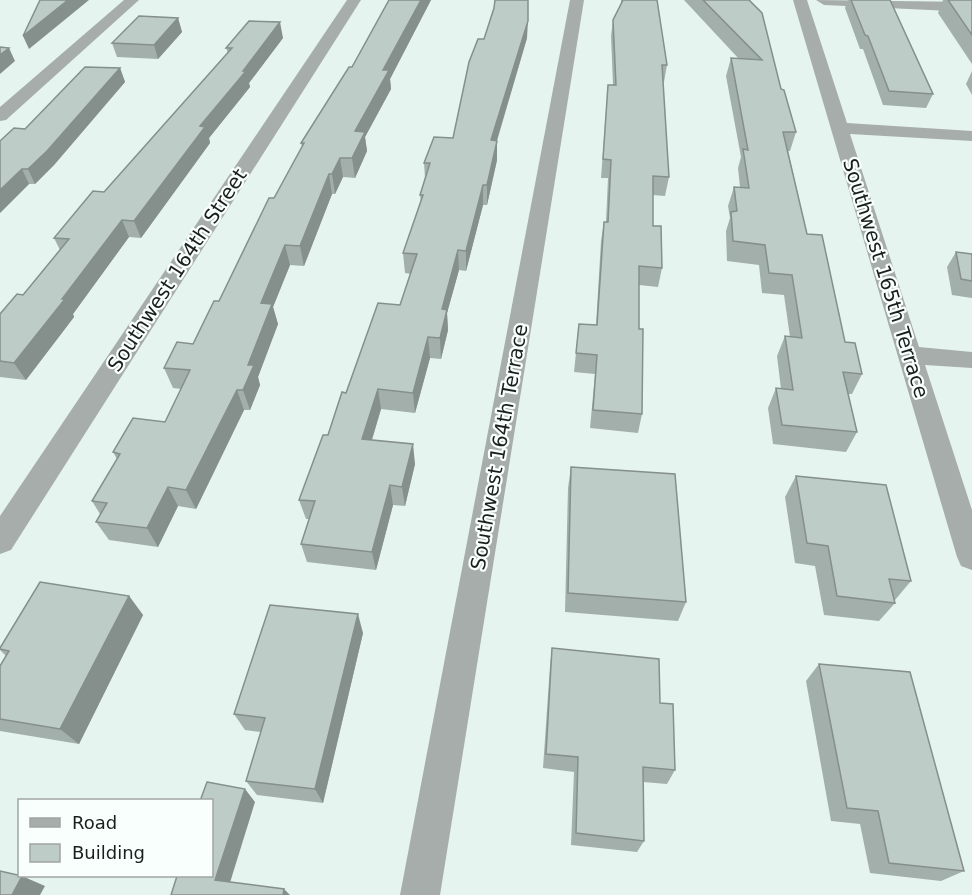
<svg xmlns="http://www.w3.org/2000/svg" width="972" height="895" font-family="'DejaVu Sans',sans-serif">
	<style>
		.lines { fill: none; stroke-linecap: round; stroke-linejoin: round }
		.minor { fill: #a7adab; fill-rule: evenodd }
		.tertiary { fill: #a7adab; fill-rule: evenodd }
		.wall { fill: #a3afab }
		.shaded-wall { fill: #858f8b }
		.building { fill: #beccc7; stroke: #858f8b; stroke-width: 1.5 }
		.labels { text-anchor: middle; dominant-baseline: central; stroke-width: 4.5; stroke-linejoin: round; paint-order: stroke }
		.street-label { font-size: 20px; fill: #1a1f1d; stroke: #f9fffd }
	</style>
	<rect width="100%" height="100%" fill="#e6f4ef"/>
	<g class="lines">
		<g class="minor">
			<path d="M 124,0 L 139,0 L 6,120 L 0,121 L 0,107 Z"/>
			<path d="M 347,0 L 361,0 L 11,550 L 0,554 L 0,516 Z"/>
			<path d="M 570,0 L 584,0 L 440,895 L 400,895 Z"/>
			<path d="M 793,0 L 807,0 L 847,123 L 972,131 L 972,141 L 850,134 L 919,347 L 972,352 L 972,368 L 925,365 L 972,510 L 972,570 L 961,566 L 957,557 Z"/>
		</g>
		<path class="tertiary" d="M 816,0 L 972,2 L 972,12 L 824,5 Z"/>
	</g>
	<g class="wall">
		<path d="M 389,0 L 431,0 L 390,79 L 391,89 L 365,137 L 367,151 L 355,178 L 343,177 L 335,194 L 332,194 L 304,266 L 290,265 L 273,307 L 278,324 L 258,377 L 260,385 L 250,410 L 244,410 L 196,509 L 178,506 L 158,547 L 109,540 L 96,522 L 100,514 L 92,501 L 117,459 L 113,452 L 165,422 L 181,389 L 173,388 L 164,368 L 193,344 L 219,301 L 302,147 L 301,143 L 352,67 Z"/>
		<path d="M 621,0 L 657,0 L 667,65 L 664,82 L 663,82 L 669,177 L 665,196 L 653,195 L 653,226 L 662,268 L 658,287 L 639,285 L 639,329 L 642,414 L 638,433 L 590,428 L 595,374 L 574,372 L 579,324 L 596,325 L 601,241 L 604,222 L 606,222 L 608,178 L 601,178 L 608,85 L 613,85 L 611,36 L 613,20 L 621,5 Z"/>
		<path d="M 684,0 L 749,0 L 781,89 L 796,132 L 790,151 L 788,151 L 807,234 L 845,342 L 862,374 L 852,394 L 848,394 L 857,432 L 846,452 L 773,444 L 768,408 L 776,388 L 781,389 L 777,356 L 785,336 L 790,337 L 784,295 L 762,293 L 759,265 L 727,261 L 726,231 L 730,218 L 728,206 L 734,187 L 740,187 L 738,168 L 741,157 L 726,76 L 731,58 L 739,59 Z"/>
		<path d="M 848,0 L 851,0 L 933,94 L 926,108 L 883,105 L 863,49 L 860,49 L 845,8 Z"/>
		<path d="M 943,0 L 972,0 L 972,64 L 938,13 Z"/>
		<path d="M 178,18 L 182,32 L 158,59 L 117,57 L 112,43 Z"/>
		<path d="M 283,38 L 249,83 L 250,87 L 209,138 L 210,143 L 141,238 L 129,237 L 73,314 L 74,317 L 26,380 L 0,377 L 0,314 L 23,295 L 60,250 L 54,238 L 104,192 L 228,53 L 226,48 Z"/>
		<path d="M 527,38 L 497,141 L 497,160 L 487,205 L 483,205 L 466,271 L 459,270 L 447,313 L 448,330 L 441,359 L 430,358 L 415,413 L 381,409 L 372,440 L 415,464 L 405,506 L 393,505 L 376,570 L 307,562 L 301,544 L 309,519 L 306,519 L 299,500 L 346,393 L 400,305 L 411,274 L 405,273 L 403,253 L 421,202 L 420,195 L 425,178 L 424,163 L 453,138 Z"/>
		<path d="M 120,68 L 125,82 L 54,165 L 35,184 L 29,184 L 0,213 L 25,129 Z"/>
		<path d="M 972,71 L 972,95 L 966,84 Z"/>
		<path d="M 956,252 L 972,254 L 972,298 L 952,295 L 947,267 Z"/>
		<path d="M 571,467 L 686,602 L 678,621 L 565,612 L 568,488 Z"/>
		<path d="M 796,476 L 911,581 L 895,600 L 895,603 L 879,621 L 824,615 L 815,566 L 795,563 L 785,497 Z"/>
		<path d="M 129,596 L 143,615 L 79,744 L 0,731 L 0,666 L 6,656 L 0,650 L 0,648 Z"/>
		<path d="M 363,633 L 323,803 L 257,795 L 246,781 L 261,732 L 245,730 L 234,714 Z"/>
		<path d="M 552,648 L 660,703 L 675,770 L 667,784 L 643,782 L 644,841 L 637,852 L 571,845 L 574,772 L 543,768 L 550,666 Z"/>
		<path d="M 819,664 L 964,871 L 941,881 L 870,873 L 860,824 L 831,821 L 806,681 Z"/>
	</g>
	<g class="shaded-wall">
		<path d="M 68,0 L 89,0 L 29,49 L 23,36 Z"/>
		<path d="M 421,0 L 431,0 L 390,79 L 391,89 L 365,137 L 367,151 L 355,178 L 352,158 L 355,131 L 383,70 Z"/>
		<path d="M 178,18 L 182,32 L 158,59 L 154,45 Z"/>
		<path d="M 528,21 L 527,38 L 491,160 L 491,140 Z"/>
		<path d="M 280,22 L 283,38 L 249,83 L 250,87 L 209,138 L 210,143 L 141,238 L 134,221 L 200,126 Z"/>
		<path d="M 9,48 L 15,61 L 0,74 L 0,55 Z"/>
		<path d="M 120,68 L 125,82 L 54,165 L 35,184 L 28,169 Z"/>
		<path d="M 497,141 L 497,160 L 487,205 L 487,185 Z"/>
		<path d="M 340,158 L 343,177 L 335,194 L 332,174 Z"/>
		<path d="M 22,169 L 29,184 L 0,213 L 0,190 Z"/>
		<path d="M 329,174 L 332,194 L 304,266 L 300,246 Z"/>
		<path d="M 483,185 L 483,205 L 466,271 L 466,251 Z"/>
		<path d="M 122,220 L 129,237 L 73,314 L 74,317 L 26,380 L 14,363 Z"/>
		<path d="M 285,245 L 290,265 L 273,307 L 278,324 L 258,377 L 260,385 L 250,410 L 243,390 L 248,365 L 261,303 Z"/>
		<path d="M 458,250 L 459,270 L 447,313 L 448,330 L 441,359 L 440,338 L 442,309 Z"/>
		<path d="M 428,337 L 430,358 L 415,413 L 413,393 Z"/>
		<path d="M 378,389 L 381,409 L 366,459 L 362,439 Z"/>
		<path d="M 237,390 L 244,410 L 196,509 L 186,490 Z"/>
		<path d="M 413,444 L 415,464 L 405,506 L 402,487 Z"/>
		<path d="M 390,485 L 393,505 L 376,570 L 372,552 Z"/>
		<path d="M 168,487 L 178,506 L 158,547 L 147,528 Z"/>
		<path d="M 129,596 L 143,615 L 79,744 L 60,729 Z"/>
		<path d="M 358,614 L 363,633 L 323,803 L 315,789 Z"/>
		<path d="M 245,789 L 255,802 L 228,889 L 215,880 Z"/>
		<path d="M 22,876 L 45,886 L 40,895 L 12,895 Z"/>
		<path d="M 284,889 L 290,895 L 283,895 Z"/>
	</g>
	<g class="building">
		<path d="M 40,0 L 68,0 L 23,36 Z"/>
		<path d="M 389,0 L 421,0 L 383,70 L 389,70 L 355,131 L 365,132 L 352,158 L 340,158 L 332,174 L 329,174 L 300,246 L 285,245 L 261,303 L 272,304 L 248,365 L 254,365 L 243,390 L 237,390 L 186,490 L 168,487 L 147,528 L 96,522 L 107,503 L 92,501 L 120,454 L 113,452 L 133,418 L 165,422 L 190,370 L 164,368 L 177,342 L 193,344 L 214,301 L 219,301 L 269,198 L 274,198 L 304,143 L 301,143 L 349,67 L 352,67 Z"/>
		<path d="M 495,0 L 528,0 L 528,21 L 491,140 L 497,141 L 487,185 L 483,185 L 466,251 L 458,250 L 442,309 L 447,310 L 440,338 L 428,337 L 413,393 L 378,389 L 362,439 L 413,444 L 402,487 L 390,485 L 372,552 L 301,544 L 315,501 L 299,500 L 323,435 L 328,435 L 342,392 L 346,393 L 378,303 L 400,305 L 417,254 L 403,253 L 423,195 L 420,195 L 430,163 L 424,163 L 434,137 L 453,138 L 469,62 L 478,39 L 484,39 L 494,8 Z"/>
		<path d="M 622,0 L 657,0 L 667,65 L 662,65 L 669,177 L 653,176 L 653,226 L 661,226 L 662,268 L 639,266 L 639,329 L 643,329 L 642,414 L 593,410 L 597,355 L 576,353 L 579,324 L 597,325 L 604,222 L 608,222 L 611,160 L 603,159 L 608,85 L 616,85 L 613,20 L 623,0 Z"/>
		<path d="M 703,0 L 749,0 L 762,13 L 781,89 L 784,90 L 796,132 L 783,132 L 807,234 L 822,235 L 845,342 L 855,343 L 862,374 L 843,372 L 857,432 L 782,425 L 776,388 L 793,390 L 785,336 L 802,338 L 792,275 L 769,273 L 765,245 L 733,241 L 731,212 L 737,211 L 734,187 L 749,188 L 743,149 L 748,150 L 731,58 L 762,60 Z"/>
		<path d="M 851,0 L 890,0 L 933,94 L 889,91 L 868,36 L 865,35 Z"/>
		<path d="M 948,0 L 972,0 L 972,35 Z"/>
		<path d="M 139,16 L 178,18 L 154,45 L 112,43 Z"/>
		<path d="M 249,21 L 280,22 L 243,71 L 246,71 L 200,126 L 205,127 L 134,221 L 122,220 L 62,299 L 65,299 L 14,363 L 0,361 L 0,314 L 17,294 L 23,295 L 69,239 L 54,238 L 93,191 L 104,192 L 232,48 L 226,48 Z"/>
		<path d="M 0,47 L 9,48 L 0,55 Z"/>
		<path d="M 85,67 L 120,68 L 47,151 L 28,169 L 22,169 L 0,190 L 0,141 L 14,128 L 25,129 Z"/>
		<path d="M 956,252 L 972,254 L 972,281 L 961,279 Z"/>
		<path d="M 571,467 L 675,474 L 686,602 L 568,593 Z"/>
		<path d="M 796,476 L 886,485 L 911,581 L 889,579 L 895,603 L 837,596 L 828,546 L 807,543 Z"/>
		<path d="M 40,582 L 129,596 L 60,729 L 0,719 L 0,666 L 9,651 L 0,649 L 0,648 Z"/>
		<path d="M 270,605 L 358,614 L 315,789 L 246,781 L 265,718 L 234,714 Z"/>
		<path d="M 552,648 L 659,659 L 660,703 L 673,704 L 675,770 L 643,767 L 644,841 L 576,833 L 578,757 L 546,754 Z"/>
		<path d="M 819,664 L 910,672 L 964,871 L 889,863 L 878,811 L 847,808 Z"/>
		<path d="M 207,782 L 245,789 L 215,880 L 284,889 L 283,895 L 171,895 L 177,876 L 212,876 L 212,801 L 200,801 Z"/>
		<path d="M 0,871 L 22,876 L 12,895 L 0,895 Z"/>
	</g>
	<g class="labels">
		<g class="street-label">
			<text transform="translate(177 270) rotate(-57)">Southwest 164th Street</text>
			<text transform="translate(886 278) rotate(73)">Southwest 165th Terrace</text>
			<text transform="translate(499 447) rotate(-80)">Southwest 164th Terrace</text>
		</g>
	</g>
	<rect x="18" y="799" width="195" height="78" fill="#f9fffd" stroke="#a0a5a3" stroke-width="1.5"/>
	<rect x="30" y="818" width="30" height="9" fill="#a7adab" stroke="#a0a5a3" stroke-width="1.5"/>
	<text x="72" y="829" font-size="18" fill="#1a1f1d">Road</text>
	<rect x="30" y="844" width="30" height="18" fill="#beccc7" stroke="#a0a5a3" stroke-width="1.5"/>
	<text x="72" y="859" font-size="18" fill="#1a1f1d">Building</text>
</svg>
